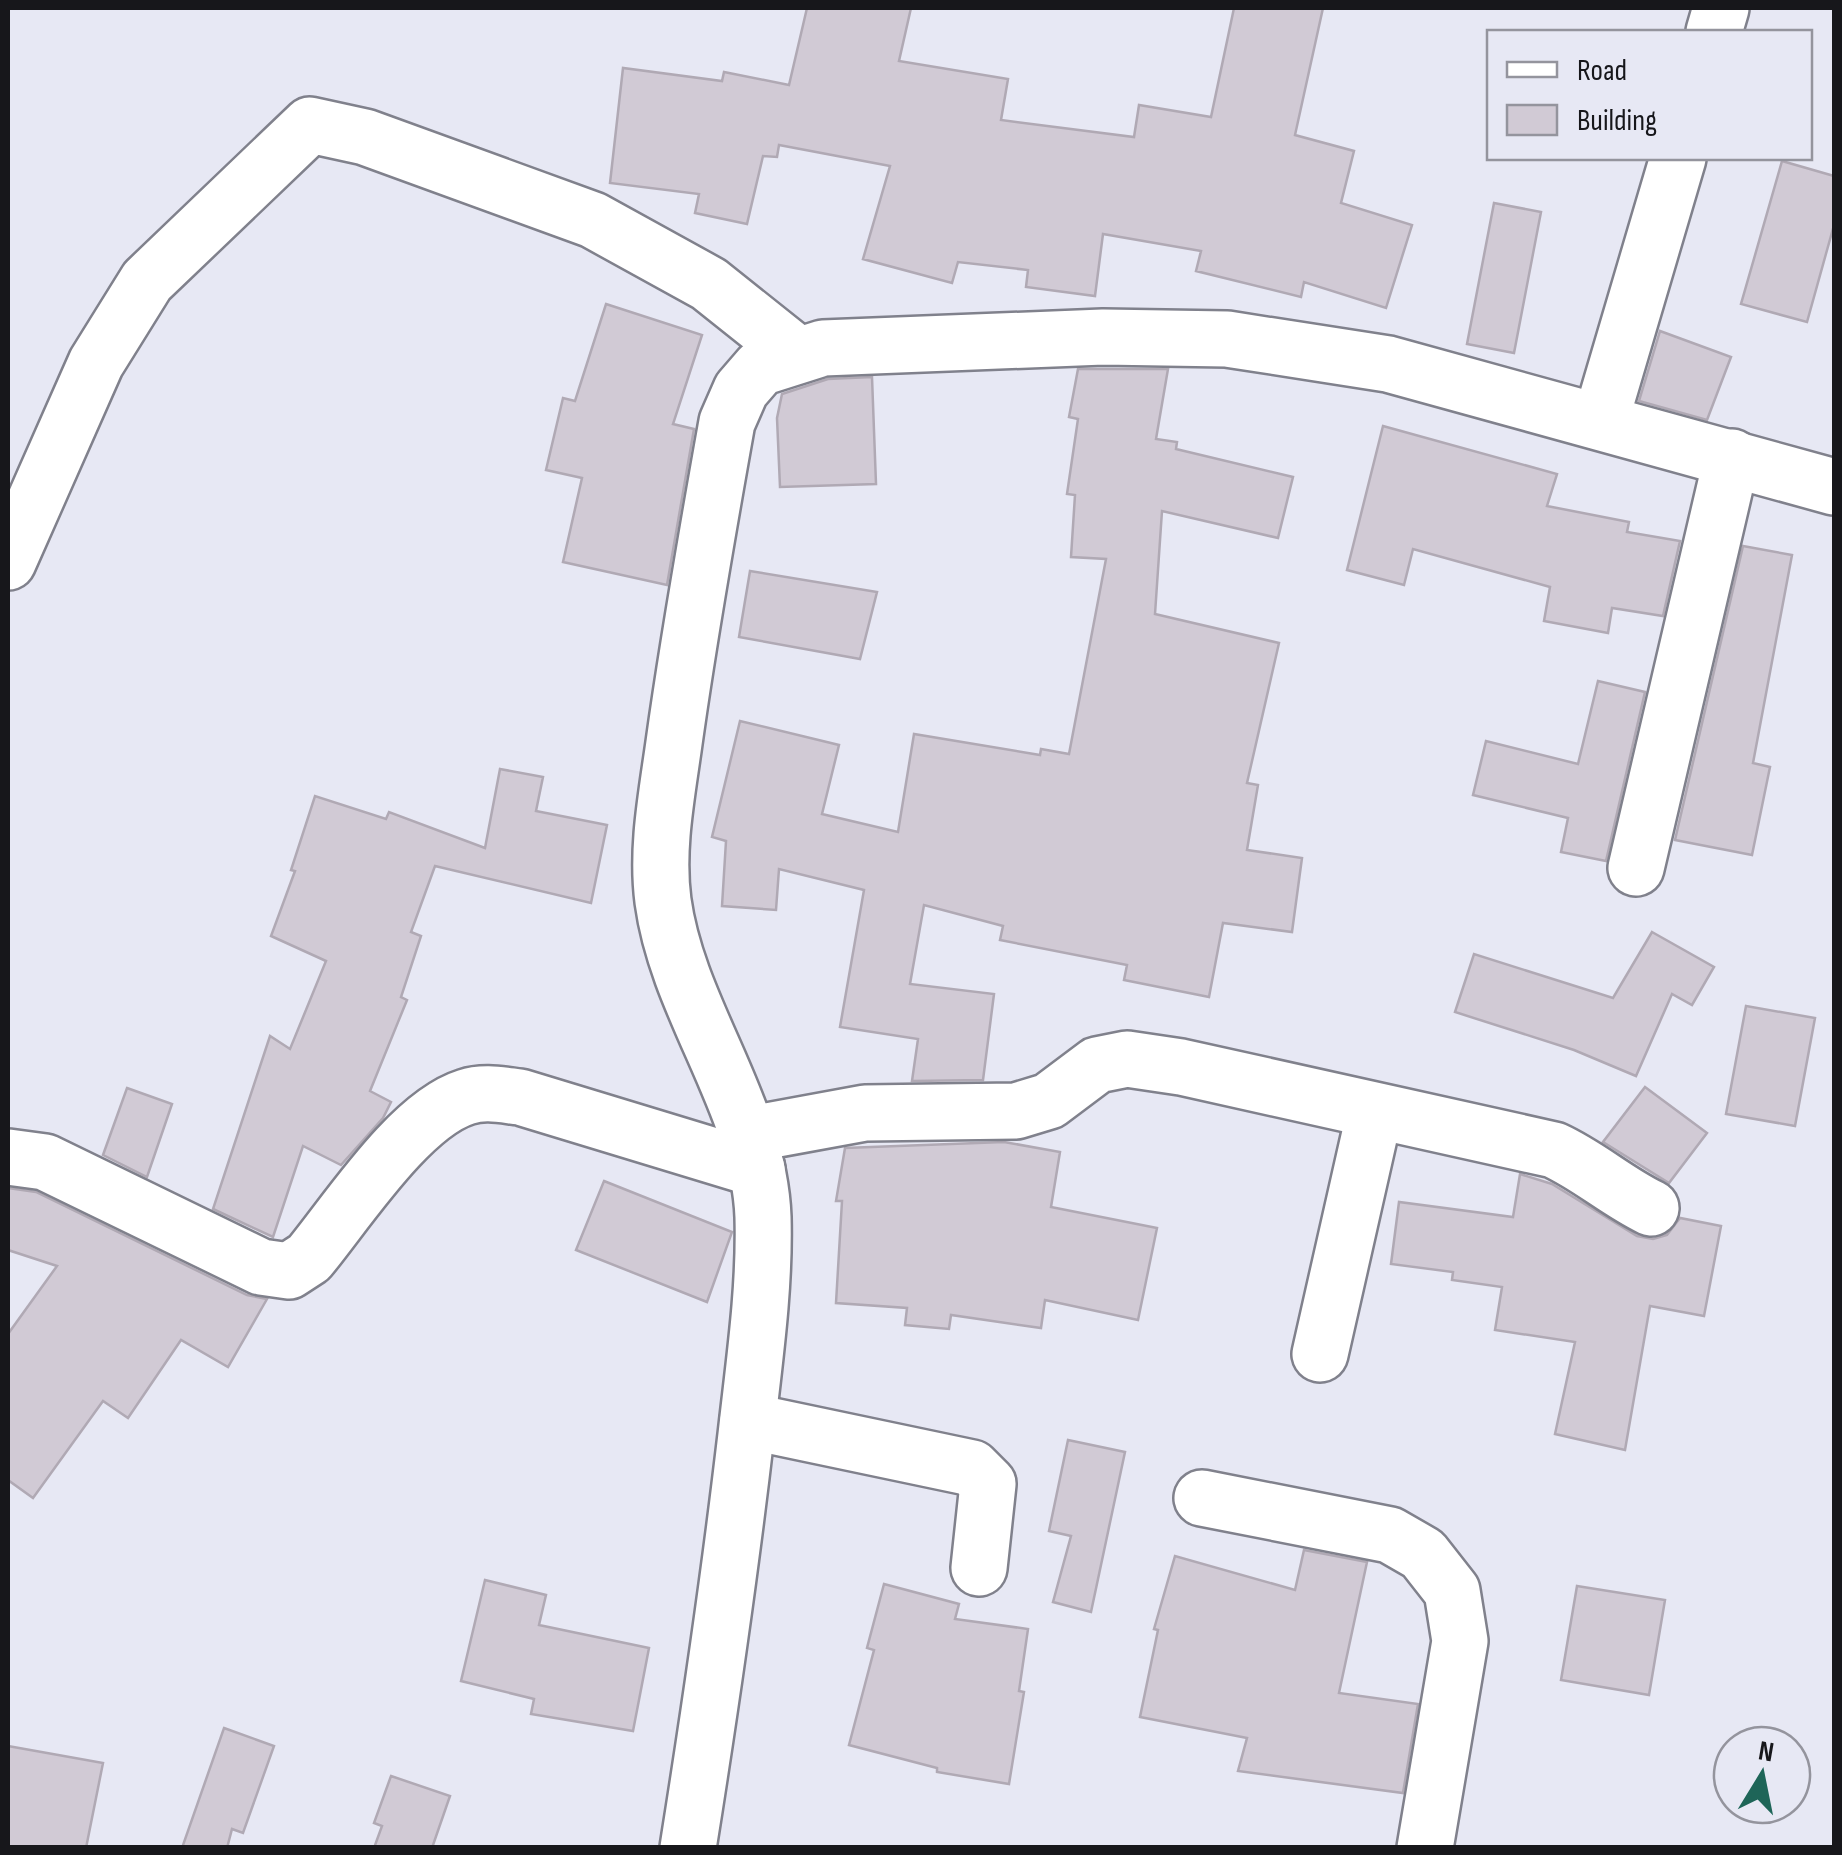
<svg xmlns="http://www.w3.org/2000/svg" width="1842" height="1855" font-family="'Sofia Sans Condensed',sans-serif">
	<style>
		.building { fill: #d1cad5; stroke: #b0a9b4; stroke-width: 2.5 }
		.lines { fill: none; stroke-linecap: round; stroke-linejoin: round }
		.street-casing { stroke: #80818c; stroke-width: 60 }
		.street { stroke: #fff; stroke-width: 55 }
	</style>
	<rect width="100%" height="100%" fill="#e7e8f4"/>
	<g class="building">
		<path d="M 807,8 L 911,8 L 899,61 L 1008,79 L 1001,120 L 1134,137 L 1139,105 L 1211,117 L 1234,8 L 1323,8 L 1295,135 L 1354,151 L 1341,203 L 1412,225 L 1386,308 L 1304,282 L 1301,297 L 1196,271 L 1201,251 L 1103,234 L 1095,296 L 1026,287 L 1028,270 L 958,262 L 952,283 L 863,259 L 890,166 L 779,145 L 777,157 L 763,156 L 747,224 L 695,213 L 699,194 L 610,183 L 623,68 L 722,81 L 724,72 L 789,85 Z"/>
		<path d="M 1782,161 L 1834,176 L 1834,225 L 1807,322 L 1741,304 Z"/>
		<path d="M 1494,203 L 1541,212 L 1514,353 L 1467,344 Z"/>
		<path d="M 606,304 L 702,335 L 673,424 L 694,429 L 667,585 L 563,562 L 582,478 L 546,470 L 563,398 L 575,401 Z"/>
		<path d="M 1660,331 L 1731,357 L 1707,420 L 1639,401 Z"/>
		<path d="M 1078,369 L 1168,369 L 1156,439 L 1177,442 L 1176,449 L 1293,477 L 1278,538 L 1162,511 L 1155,614 L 1279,643 L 1247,783 L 1258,785 L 1247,850 L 1302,858 L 1292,932 L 1223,923 L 1209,997 L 1124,980 L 1127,965 L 1000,940 L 1003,926 L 924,905 L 910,984 L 994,994 L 983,1080 L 912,1081 L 918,1039 L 840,1027 L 864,890 L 779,869 L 776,910 L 722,906 L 726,841 L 712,837 L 740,721 L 839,745 L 822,814 L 898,832 L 914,734 L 1040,755 L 1041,749 L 1069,754 L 1106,559 L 1071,557 L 1075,495 L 1067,494 L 1078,419 L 1069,417 Z"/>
		<path d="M 872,377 L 876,484 L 780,487 L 777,418 L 782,394 L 828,379 Z"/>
		<path d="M 1383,426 L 1557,474 L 1547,506 L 1629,522 L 1627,532 L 1680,541 L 1663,616 L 1612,608 L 1608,633 L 1544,621 L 1550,587 L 1413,549 L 1404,585 L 1347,570 Z"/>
		<path d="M 1743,546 L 1792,555 L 1753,763 L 1770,767 L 1752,855 L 1675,840 Z"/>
		<path d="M 750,571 L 877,592 L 860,659 L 739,637 Z"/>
		<path d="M 1598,681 L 1645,692 L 1606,861 L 1561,852 L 1568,818 L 1473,795 L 1486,741 L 1578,764 Z"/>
		<path d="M 500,769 L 543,777 L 536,811 L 607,825 L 591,903 L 435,866 L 411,932 L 421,936 L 401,997 L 407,1000 L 370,1091 L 391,1102 L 383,1118 L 341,1165 L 303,1146 L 273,1237 L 213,1209 L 270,1036 L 290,1049 L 326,961 L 271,936 L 295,871 L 291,870 L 315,796 L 386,819 L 389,812 L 485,848 Z"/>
		<path d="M 1652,932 L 1714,967 L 1692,1005 L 1672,994 L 1636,1076 L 1574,1050 L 1455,1012 L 1474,954 L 1613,998 Z"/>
		<path d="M 1746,1006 L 1815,1018 L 1795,1126 L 1726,1114 Z"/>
		<path d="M 1645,1087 L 1707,1133 L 1669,1183 L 1603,1142 Z"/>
		<path d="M 127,1088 L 172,1104 L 147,1177 L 103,1155 Z"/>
		<path d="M 1004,1142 L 1060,1152 L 1051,1207 L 1157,1228 L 1138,1320 L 1045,1300 L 1041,1328 L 951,1315 L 949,1329 L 905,1325 L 907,1308 L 836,1303 L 842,1201 L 836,1201 L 845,1148 Z"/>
		<path d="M 1520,1174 L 1552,1184 L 1637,1236 L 1653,1239 L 1667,1235 L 1680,1218 L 1721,1226 L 1704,1316 L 1650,1306 L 1625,1450 L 1555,1434 L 1575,1342 L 1495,1330 L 1502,1287 L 1452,1280 L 1453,1272 L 1391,1264 L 1399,1202 L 1513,1217 Z"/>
		<path d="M 604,1181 L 732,1232 L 707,1302 L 576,1250 Z"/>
		<path d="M 8,1188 L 36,1192 L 247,1295 L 267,1299 L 228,1367 L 181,1340 L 128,1418 L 103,1401 L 33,1498 L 8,1480 L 8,1334 L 57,1266 L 8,1250 Z"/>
		<path d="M 1068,1440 L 1125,1452 L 1091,1612 L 1053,1602 L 1071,1536 L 1049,1531 Z"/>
		<path d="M 1304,1550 L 1367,1562 L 1339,1693 L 1418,1704 L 1403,1793 L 1238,1771 L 1247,1738 L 1140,1717 L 1158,1630 L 1154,1629 L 1175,1556 L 1295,1590 Z"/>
		<path d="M 485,1580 L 546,1595 L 539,1625 L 649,1648 L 633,1731 L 531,1714 L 534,1699 L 461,1681 Z"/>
		<path d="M 884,1584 L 959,1604 L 955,1619 L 1028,1629 L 1019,1691 L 1024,1692 L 1009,1784 L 937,1772 L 937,1768 L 849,1745 L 874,1650 L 867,1648 Z"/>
		<path d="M 1577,1586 L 1665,1600 L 1649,1695 L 1561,1680 Z"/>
		<path d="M 224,1728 L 274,1746 L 243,1833 L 232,1829 L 227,1848 L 182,1848 Z"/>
		<path d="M 8,1746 L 103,1763 L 86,1848 L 8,1848 Z"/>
		<path d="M 391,1776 L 450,1796 L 432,1848 L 374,1848 L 382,1826 L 374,1823 Z"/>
	</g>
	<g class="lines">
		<defs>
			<g id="street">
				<path d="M 1714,32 L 1721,8"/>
				<path d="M 1601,419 L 1678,158"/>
				<path d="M 8,562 L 96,363 L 147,281 L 310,125 L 365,137 L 593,220 L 709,284 L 798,355"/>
				<path d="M 1636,868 L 1732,457"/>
				<path d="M 745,1135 L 865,1113 L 1016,1111 L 1049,1101 L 1097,1065 L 1127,1059 L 1181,1067 L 1554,1150 C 1589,1166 1616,1191 1651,1208"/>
				<path d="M 8,1157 L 45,1162 L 261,1267 L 289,1271 L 309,1258 C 347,1212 409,1115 466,1097 C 484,1091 502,1095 520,1097 L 757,1169"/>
				<path d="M 1320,1354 L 1375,1111"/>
				<path d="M 748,1421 L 972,1468 L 988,1484 L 979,1568"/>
				<path d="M 1202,1498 L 1390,1535 L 1423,1554 L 1452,1591 L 1460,1641 L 1425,1848"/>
				<path d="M 688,1848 C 710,1710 730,1573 746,1435 C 754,1363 765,1290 763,1217 C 759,1105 678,1011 663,901 C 656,848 667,794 674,743 C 689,635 708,528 727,422 L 741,390 L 760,368 L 823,348 L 1103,337 L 1227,339 L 1388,364 L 1834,487"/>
			</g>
		</defs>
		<use href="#street" class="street-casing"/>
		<use href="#street" class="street"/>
	</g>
	<rect width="1842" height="1855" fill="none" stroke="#17171b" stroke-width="20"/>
	<rect x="1487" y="30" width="325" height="130" fill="#e7e8f4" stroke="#94949d" stroke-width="2.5"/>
	<rect x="1507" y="62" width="50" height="15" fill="#ffffff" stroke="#94949d" stroke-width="2.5"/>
	<text x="1577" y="80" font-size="30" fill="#17171b">Road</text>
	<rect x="1507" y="105" width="50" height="30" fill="#d1cad5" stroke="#94949d" stroke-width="2.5"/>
	<text x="1577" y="130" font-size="30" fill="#17171b">Building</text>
	<g transform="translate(1762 1775) rotate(10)"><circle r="48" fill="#e7e8f4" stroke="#94949d" stroke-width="2.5"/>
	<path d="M0-8L18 38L0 25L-18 38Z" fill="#1e6558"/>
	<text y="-15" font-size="28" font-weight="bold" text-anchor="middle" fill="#17171b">N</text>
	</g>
</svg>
